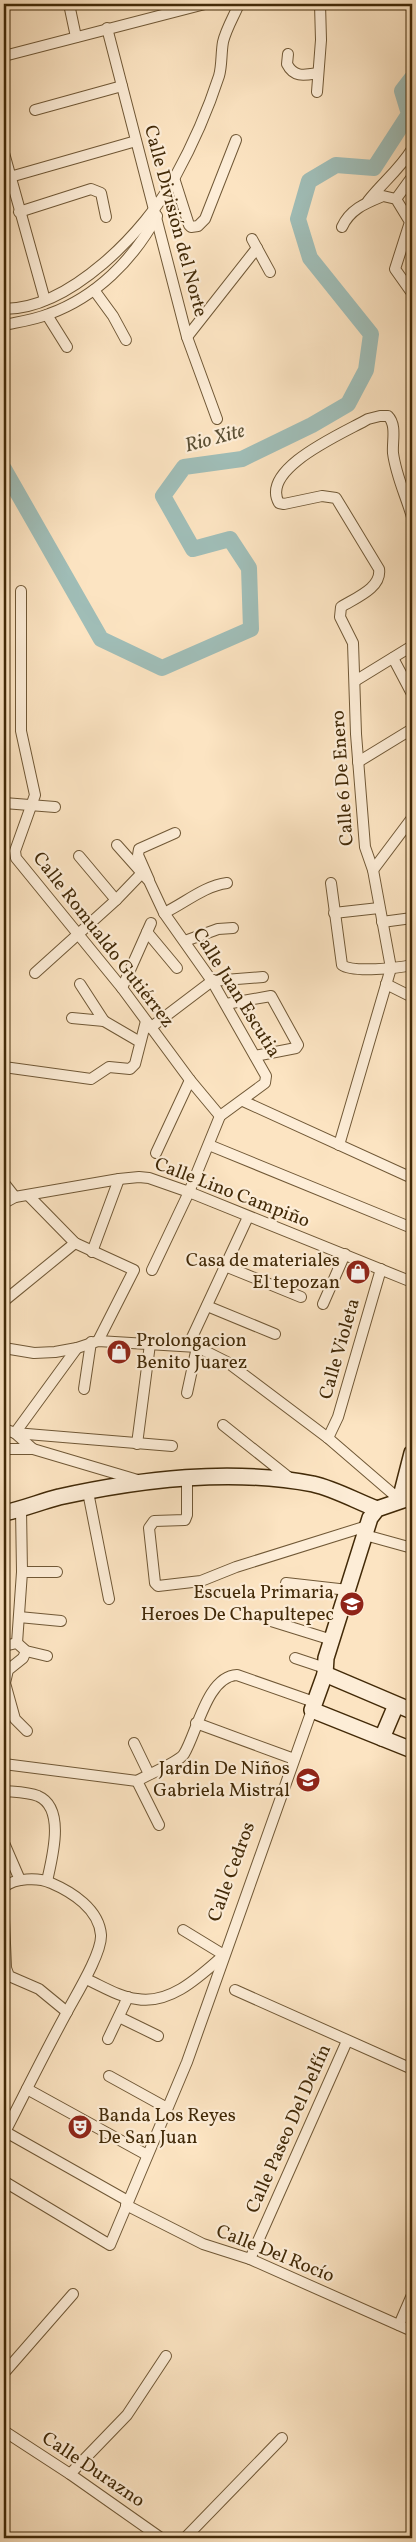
<svg xmlns="http://www.w3.org/2000/svg" width="416" height="2542" font-family="Vollkorn,serif">
	<style>
		.lines { fill: none; stroke-linecap: round; stroke-linejoin: round }
		.river { stroke: #a0beb8; stroke-width: 16 }
		.street-casing { stroke: #705836; stroke-width: 12 }
		.secondary-casing { stroke: #422a08; stroke-width: 18 }
		.street { stroke: #fdedd7; stroke-width: 10 }
		.secondary { stroke: #fdedd7; stroke-width: 15 }
		.labels { text-anchor: middle; dominant-baseline: central; stroke-width: 4.5; stroke-linejoin: round; paint-order: stroke }
		.street-label { font-size: 19px; fill: #422a08; stroke: #fdedd7 }
		.poi-label { font-size: 19px; fill: #422a08; stroke: #fdedd7; text-anchor: end }
		.water-label { font-size: 20px; font-style: italic; fill: #5a4f34; stroke: #fdedd7 }
	</style>
	<rect width="100%" height="100%" fill="#fce4c2"/>
	<filter id="stains"><feTurbulence type="fractalNoise" baseFrequency=".004" numOctaves="4"/><feColorMatrix values="0 0 0 0 .2 0 0 0 0 .09 0 0 0 0 .02 0 0 0 .5 -.17"/></filter>
	<radialGradient id="worn" r=".72"><stop offset=".6" stop-color="#630" stop-opacity="0"/><stop offset="1" stop-color="#630" stop-opacity=".3"/></radialGradient>
	<g class="lines">
		<path class="river" d="M 4,469 L 101,639 L 162,668 L 251,629 L 249,568 L 230,539 L 193,549 L 163,496 L 184,467 L 242,459 L 312,425 L 348,404 L 366,370 L 371,334 L 310,258 L 298,219 L 309,181 L 336,165 L 374,168 L 409,114 L 402,91 L 412,78"/>
		<defs>
			<g id="street">
				<path d="M 69,4 L 76,37"/>
				<path d="M 107,28 L 187,337 L 217,419"/>
				<path d="M 288,54 L 287,64 C 294,78 305,75 318,73"/>
				<path d="M 4,56 L 205,4"/>
				<path d="M 317,92 L 321,40 L 320,4"/>
				<path d="M 35,110 L 122,86"/>
				<path d="M 4,153 L 45,300"/>
				<path d="M 10,177 L 136,141"/>
				<path d="M 174,178 L 189,225 L 191,227 L 198,226 L 205,219 L 236,140"/>
				<path d="M 396,199 L 412,177"/>
				<path d="M 368,201 C 382,183 400,169 412,149"/>
				<path d="M 19,212 L 91,189 L 101,193 L 106,217"/>
				<path d="M 342,227 C 350,209 366,203 383,196 L 396,199 L 410,222 L 395,269 L 412,293"/>
				<path d="M 252,239 L 270,272"/>
				<path d="M 94,290 L 113,316 L 126,340"/>
				<path d="M 4,309 C 70,309 145,232 175,177 C 192,146 208,110 219,76 C 222,66 221,53 223,42 C 226,29 234,16 239,4"/>
				<path d="M 47,315 L 67,347"/>
				<path d="M 4,325 C 18,322 34,320 49,314 C 96,297 133,260 157,216"/>
				<path d="M 187,337 L 257,248"/>
				<path d="M 21,591 L 21,731 L 35,795 L 15,851 L 16,858 L 122,988 L 190,1080 L 220,1116"/>
				<path d="M 393,658 L 412,694"/>
				<path d="M 355,681 L 412,646"/>
				<path d="M 358,762 L 412,729"/>
				<path d="M 4,803 L 55,807"/>
				<path d="M 117,845 L 149,881 L 164,913 L 212,981 L 266,1076 L 265,1083 L 220,1116 L 189,1192 L 152,1270"/>
				<path d="M 79,856 L 116,900"/>
				<path d="M 373,870 L 412,818"/>
				<path d="M 149,880 L 138,855 L 139,849 L 175,833"/>
				<path d="M 331,883 L 342,965 C 353,973 398,968 412,965"/>
				<path d="M 164,913 C 185,903 204,886 227,883"/>
				<path d="M 334,913 L 379,908"/>
				<path d="M 382,922 L 412,918"/>
				<path d="M 147,932 L 177,968"/>
				<path d="M 185,941 L 218,929 L 233,928"/>
				<path d="M 35,973 L 116,900 L 141,874"/>
				<path d="M 80,984 L 104,1021"/>
				<path d="M 386,984 L 412,997"/>
				<path d="M 122,988 L 151,923"/>
				<path d="M 226,1004 L 271,996 L 298,1045 L 296,1048 L 255,1056"/>
				<path d="M 72,1018 L 104,1021 L 140,1042"/>
				<path d="M 150,1028 L 212,981 L 263,977"/>
				<path d="M 4,1067 L 91,1079 L 109,1067 L 130,1069 L 135,1064 L 146,1021"/>
				<path d="M 243,1101 L 412,1178"/>
				<path d="M 209,1145 L 412,1228"/>
				<path d="M 339,1145 L 391,968 L 373,870 L 365,847 L 356,734 L 353,643 L 340,617 L 341,607 C 355,598 382,588 379,569 L 336,498 L 322,496 L 284,504 L 279,503 C 259,468 346,432 368,419 L 380,416 L 388,416 C 397,425 392,442 393,453 C 396,476 406,496 412,517"/>
				<path d="M 156,1153 L 190,1080"/>
				<path d="M 4,1183 L 15,1197"/>
				<path d="M 28,1195 L 75,1243 L 134,1270 L 98,1341"/>
				<path d="M 4,1203 L 15,1197 L 119,1179 L 139,1177 L 149,1178 L 189,1192 L 412,1282"/>
				<path d="M 92,1252 L 119,1179"/>
				<path d="M 225,1266 L 301,1297"/>
				<path d="M 4,1301 L 75,1243"/>
				<path d="M 323,1304 L 345,1254"/>
				<path d="M 207,1306 L 275,1334"/>
				<path d="M 188,1346 L 248,1217"/>
				<path d="M 4,1348 L 34,1353 L 55,1352 L 77,1348 L 98,1341 L 197,1347 L 227,1362 L 328,1438 L 400,1500"/>
				<path d="M 84,1389 L 91,1342"/>
				<path d="M 187,1393 L 197,1347"/>
				<path d="M 223,1425 L 292,1480"/>
				<path d="M 4,1429 L 15,1433 L 172,1446"/>
				<path d="M 328,1438 L 338,1417 L 381,1269"/>
				<path d="M 137,1444 L 150,1344"/>
				<path d="M 4,1449 L 33,1449 L 141,1481"/>
				<path d="M 33,1449 L 15,1433 L 77,1348"/>
				<path d="M 187,1478 L 187,1515 L 185,1520 L 154,1521 L 149,1528 L 155,1583 L 158,1586 L 201,1581 L 236,1567 L 367,1526"/>
				<path d="M 88,1492 L 109,1599"/>
				<path d="M 365,1535 L 412,1548"/>
				<path d="M 22,1572 L 57,1572"/>
				<path d="M 286,1583 L 348,1590"/>
				<path d="M 19,1617 L 61,1621"/>
				<path d="M 271,1621 L 332,1640"/>
				<path d="M 17,1643 L 22,1572 L 21,1509"/>
				<path d="M 4,1646 L 17,1643 L 26,1651 L 47,1656"/>
				<path d="M 26,1651 L 23,1658 L 8,1670 L 5,1683 L 15,1719 L 27,1731"/>
				<path d="M 295,1658 L 325,1668"/>
				<path d="M 196,1723 L 294,1759"/>
				<path d="M 134,1743 L 149,1774"/>
				<path d="M 4,1764 L 137,1781"/>
				<path d="M 137,1781 C 147,1775 179,1762 184,1754 C 197,1733 207,1676 237,1675 L 314,1702"/>
				<path d="M 137,1781 L 159,1825"/>
				<path d="M 4,1791 C 14,1792 28,1792 38,1796 C 66,1808 52,1858 47,1881"/>
				<path d="M 4,1843 L 20,1880"/>
				<path d="M 4,1887 C 15,1878 38,1877 51,1883 C 72,1892 99,1909 101,1935 C 102,1953 76,1995 67,2012 C 45,2052 25,2093 4,2134"/>
				<path d="M 4,1919 L 6,1968 L 9,1976 L 39,1989 L 67,2012"/>
				<path d="M 86,1979 C 102,1986 119,1997 137,1999 C 171,2005 201,1975 224,1955 L 183,1930"/>
				<path d="M 235,1990 L 412,2069"/>
				<path d="M 119,2017 L 158,2036"/>
				<path d="M 108,2039 L 128,1997"/>
				<path d="M 109,2076 L 167,2108"/>
				<path d="M 27,2089 L 147,2155"/>
				<path d="M 4,2131 L 128,2201"/>
				<path d="M 5,2182 L 110,2245 L 187,2062 L 312,1710"/>
				<path d="M 126,2205 L 203,2244 L 250,2259 L 412,2331"/>
				<path d="M 250,2259 L 347,2041"/>
				<path d="M 399,2325 L 412,2295"/>
				<path d="M 4,2373 L 73,2294"/>
				<path d="M 4,2431 L 70,2474 L 161,2538"/>
				<path d="M 70,2474 L 127,2415 L 166,2356"/>
				<path d="M 185,2538 L 282,2438"/>
			</g>
			<g id="secondary">
				<path d="M 412,1497 L 377,1509 L 370,1518 L 326,1658 L 325,1674 L 312,1710 L 412,1750"/>
				<path d="M 400,1500 L 412,1453"/>
				<path d="M 4,1513 C 23,1509 40,1502 59,1497 C 141,1479 230,1468 313,1484 C 335,1489 356,1501 377,1509"/>
				<path d="M 325,1674 L 412,1711"/>
				<path d="M 382,1738 L 396,1705"/>
			</g>
		</defs>
		<use href="#street" class="street-casing"/>
		<use href="#secondary" class="secondary-casing"/>
		<use href="#street" class="street"/>
		<use href="#secondary" class="secondary"/>
	</g>
	<defs>
		<symbol id="shop-disc" viewBox="-11 -11 22 22"><circle r="9.5" fill="#8f2418" stroke="#fdedd7"/><path d="M-5-2.5h2.3a2.7 3.5 0 0 1 5.4 0H5L5.5 6h-11ZM-1.5-2.5h3a1.5 2.3 0 0 0-3 0Z" fill="#fff"/></symbol>
		<symbol id="school-disc" viewBox="-11 -11 22 22"><circle r="9.5" fill="#8f2418" stroke="#fdedd7"/><path d="M0-5L7-2L0 1L-7-2ZM-4 1L0 2.5L4 1V4Q0 6-4 4Z" fill="#fff"/></symbol>
		<symbol id="theatre-disc" viewBox="-11 -11 22 22"><circle r="9.5" fill="#8f2418" stroke="#fdedd7"/><path d="M-5-5.5Q0-4 5-5.5V0Q5 5 0 6Q-5 5-5 0ZM-3.3-2.5H-1v1.5H-3.3ZM1-2.5H3.3v1.5H1ZM-2.8 1Q0 5.5 2.8 1Z" fill="#fff"/></symbol>
	</defs>
	<g fill-rule="evenodd">
		<use href="#shop-disc" x="344" y="1258" width="28" height="28"/>
		<use href="#shop-disc" x="105" y="1338" width="28" height="28"/>
		<use href="#school-disc" x="338" y="1590" width="28" height="28"/>
		<use href="#school-disc" x="294" y="1766" width="28" height="28"/>
		<use href="#theatre-disc" x="66" y="2113" width="28" height="28"/>
	</g>
	<g class="labels">
		<g class="street-label">
			<text transform="translate(175 221) rotate(75)">Calle División del Norte</text>
			<text transform="translate(343 778) rotate(-94)">Calle 6 De Enero</text>
			<text transform="translate(103 940) rotate(52)">Calle Romualdo Gutiérrez</text>
			<text transform="translate(236 993) rotate(58)">Calle Juan Escutia</text>
			<text transform="translate(232 1193) rotate(21)">Calle Lino Campiño</text>
			<text transform="translate(340 1349) rotate(-74)">Calle Violeta</text>
			<text transform="translate(232 1872) rotate(-70)">Calle Cedros</text>
			<text transform="translate(289 2129) rotate(-66)">Calle Paseo Del Delfín</text>
			<text transform="translate(275 2254) rotate(22)">Calle Del Rocío</text>
			<text transform="translate(93 2470) rotate(34)">Calle Durazno</text>
		</g>
		<g class="poi-label">
			<text x="340" y="1261">Casa de materiales<tspan x="340" dy="22">El tepozan</tspan></text>
			<text x="136" y="1341" text-anchor="start">Prolongacion<tspan x="136" dy="22">Benito Juarez</tspan></text>
			<text x="334" y="1593">Escuela Primaria<tspan x="334" dy="22">Heroes De Chapultepec</tspan></text>
			<text x="290" y="1769">Jardin De Niños<tspan x="290" dy="22">Gabriela Mistral</tspan></text>
			<text x="98" y="2116" text-anchor="start">Banda Los Reyes<tspan x="98" dy="22">De San Juan</tspan></text>
		</g>
		<g class="water-label">
			<text transform="translate(215 439) rotate(-15)">Rio Xite</text>
		</g>
	</g>
	<rect width="416" height="2542" fill="none" stroke="#fce4c2" stroke-width="20"/>
	<rect x="5" y="5" width="406" height="2532" fill="none" stroke="#422a08" stroke-width="2.5"/>
	<rect x="10" y="10" width="396" height="2522" fill="none" stroke="#422a08"/>
	<rect width="100%" height="100%" filter="url(#stains)"/>
	<rect width="100%" height="100%" fill="url(#worn)"/>
</svg>
